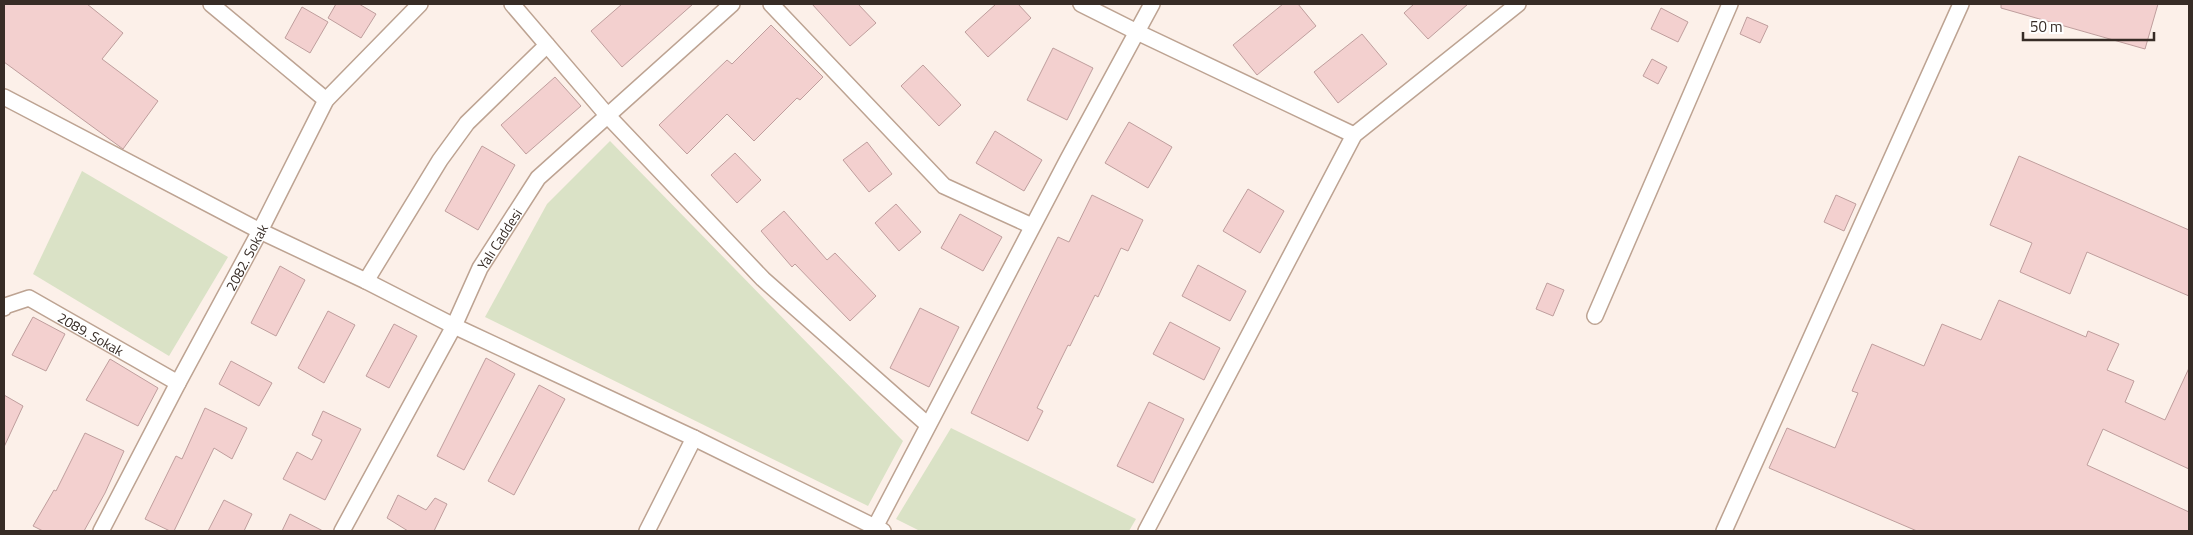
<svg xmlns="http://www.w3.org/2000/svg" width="2193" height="535" font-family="'Titillium Web',sans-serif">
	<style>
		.green { fill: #dae2c6 }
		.building { fill: #f3d0cf; stroke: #bf9e9d }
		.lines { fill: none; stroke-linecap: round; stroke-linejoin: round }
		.minor-casing { stroke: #bda392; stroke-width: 18 }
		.minor { stroke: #fff; stroke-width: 15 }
		.labels { text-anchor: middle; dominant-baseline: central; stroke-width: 4; stroke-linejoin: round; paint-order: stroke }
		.street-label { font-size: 14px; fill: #372c26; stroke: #fff }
	</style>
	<rect width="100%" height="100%" fill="#fcf0e9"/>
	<g class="green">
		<path d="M 610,141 L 903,441 L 868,506 L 485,317 L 547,204 Z"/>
		<path d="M 82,171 L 228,257 L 169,356 L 33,274 Z"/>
		<path d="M 951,428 L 1136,519 L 1129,531 L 920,531 L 896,519 Z"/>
	</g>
	<g class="building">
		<path d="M 4,4 L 87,4 L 123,33 L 102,59 L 158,101 L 123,149 L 4,62 Z"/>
		<path d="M 336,4 L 359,4 L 376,14 L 361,38 L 328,18 Z"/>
		<path d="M 622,4 L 693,4 L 622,67 L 591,31 Z"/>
		<path d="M 812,4 L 858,4 L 876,23 L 850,46 Z"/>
		<path d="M 996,4 L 1018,4 L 1031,18 L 988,57 L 965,32 Z"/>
		<path d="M 1283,4 L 1298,4 L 1316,26 L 1257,75 L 1233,45 Z"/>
		<path d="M 1414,4 L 1468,4 L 1428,39 L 1404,13 Z"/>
		<path d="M 2001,4 L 2158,4 L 2145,49 L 2001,8 Z"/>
		<path d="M 302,7 L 328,22 L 310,53 L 285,38 Z"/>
		<path d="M 1661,8 L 1688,22 L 1678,42 L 1651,29 Z"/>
		<path d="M 1747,17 L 1768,26 L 1760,43 L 1740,34 Z"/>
		<path d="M 771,25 L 823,77 L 800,100 L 797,98 L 754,141 L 727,114 L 687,154 L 659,125 L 727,60 L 732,64 Z"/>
		<path d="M 1362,34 L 1387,64 L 1338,103 L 1314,72 Z"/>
		<path d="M 1053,48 L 1093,68 L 1067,120 L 1027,100 Z"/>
		<path d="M 1652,59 L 1667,67 L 1658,84 L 1643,76 Z"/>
		<path d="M 923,65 L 961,105 L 939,126 L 901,86 Z"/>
		<path d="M 555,77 L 581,106 L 526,154 L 501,125 Z"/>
		<path d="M 1129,122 L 1172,147 L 1148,188 L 1105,163 Z"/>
		<path d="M 995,131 L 1042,160 L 1024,191 L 976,163 Z"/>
		<path d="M 867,142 L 892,174 L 869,192 L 843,160 Z"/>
		<path d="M 482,146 L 515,165 L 478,230 L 445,211 Z"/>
		<path d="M 735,153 L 761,180 L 737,203 L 711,175 Z"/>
		<path d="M 2019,156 L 2189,230 L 2189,296 L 2087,252 L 2070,294 L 2020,272 L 2032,243 L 1990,225 Z"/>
		<path d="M 1248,189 L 1284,211 L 1260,253 L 1223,231 Z"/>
		<path d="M 1092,195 L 1143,220 L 1128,251 L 1121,248 L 1098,297 L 1095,295 L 1070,346 L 1068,345 L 1037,408 L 1043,411 L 1028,441 L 971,413 L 1058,237 L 1069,242 Z"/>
		<path d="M 1836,195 L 1856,204 L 1844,231 L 1824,222 Z"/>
		<path d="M 896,204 L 921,232 L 899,251 L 875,223 Z"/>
		<path d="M 784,211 L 827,260 L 835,253 L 876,296 L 850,321 L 795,264 L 792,267 L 761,231 Z"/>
		<path d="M 960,214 L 1002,237 L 983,271 L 941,248 Z"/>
		<path d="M 1198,265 L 1246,291 L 1230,321 L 1182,296 Z"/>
		<path d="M 280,266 L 305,280 L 276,336 L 251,323 Z"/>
		<path d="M 1547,283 L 1564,290 L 1553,316 L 1536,309 Z"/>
		<path d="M 1999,300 L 2086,337 L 2088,331 L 2119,344 L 2107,370 L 2134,381 L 2125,402 L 2165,420 L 2189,368 L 2189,469 L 2103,429 L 2087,465 L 2189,512 L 2189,531 L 1917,531 L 1769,468 L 1787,428 L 1835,448 L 1858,393 L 1852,391 L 1872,344 L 1924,366 L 1942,324 L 1981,340 Z"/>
		<path d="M 920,308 L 959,327 L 929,387 L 890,368 Z"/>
		<path d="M 328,311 L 355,325 L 324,383 L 298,368 Z"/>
		<path d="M 33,317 L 65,334 L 46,371 L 12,355 Z"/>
		<path d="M 1170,322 L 1220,348 L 1204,380 L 1153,354 Z"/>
		<path d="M 394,324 L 417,336 L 389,388 L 366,376 Z"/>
		<path d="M 486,358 L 515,374 L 464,470 L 437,456 Z"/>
		<path d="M 110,359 L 158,388 L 138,426 L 86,400 Z"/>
		<path d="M 231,361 L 272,383 L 259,406 L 219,384 Z"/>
		<path d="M 539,385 L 565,399 L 514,495 L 488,481 Z"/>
		<path d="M 4,395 L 23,406 L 4,447 Z"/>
		<path d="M 1149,402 L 1184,419 L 1153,483 L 1117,466 Z"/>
		<path d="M 205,408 L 247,428 L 232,459 L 214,448 L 174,531 L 170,531 L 145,519 L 176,456 L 182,459 Z"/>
		<path d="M 323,411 L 361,429 L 325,500 L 283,479 L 297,452 L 312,460 L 322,440 L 312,435 Z"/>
		<path d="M 85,433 L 124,451 L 105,493 L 84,531 L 43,531 L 33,526 L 54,490 L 56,491 Z"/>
		<path d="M 398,495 L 426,510 L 435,498 L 447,504 L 434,531 L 408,531 L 387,518 Z"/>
		<path d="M 224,500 L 252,514 L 244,531 L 208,531 Z"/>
		<path d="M 290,514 L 323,531 L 282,531 Z"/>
	</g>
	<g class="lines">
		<defs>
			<g id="minor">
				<path d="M 211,4 L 326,100"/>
				<path d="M 512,4 L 607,115 L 763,279 L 928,425"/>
				<path d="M 771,4 L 944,186 L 1032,226"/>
				<path d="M 1081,4 L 1137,32 L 1354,135"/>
				<path d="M 4,97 L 260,231 L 366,281 L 454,326 L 694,438 L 883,531"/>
				<path d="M 366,281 L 440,160 L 467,123 L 547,45"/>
				<path id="s1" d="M 4,308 L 5,306 L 29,298 L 178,383"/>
				<path d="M 1595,316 L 1730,4"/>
				<path id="s2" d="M 101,531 L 178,383 L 260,231 L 326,100 L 420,4"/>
				<path id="s3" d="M 342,531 L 454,326 L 480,268 L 538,178 L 732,4"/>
				<path d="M 647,531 L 694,438"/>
				<path d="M 873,531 L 1068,159 L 1152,4"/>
				<path d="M 1146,531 L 1354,135 L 1518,4"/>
				<path d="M 1724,531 L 1961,4"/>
			</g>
		</defs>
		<use href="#minor" class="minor-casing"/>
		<use href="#minor" class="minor"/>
	</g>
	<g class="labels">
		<g class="street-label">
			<text stroke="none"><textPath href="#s3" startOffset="332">Yalı Caddesi</textPath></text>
			<text stroke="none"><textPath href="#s2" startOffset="310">2082. Sokak</textPath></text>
			<text stroke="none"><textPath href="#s1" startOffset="99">2089. Sokak</textPath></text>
		</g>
	</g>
	<rect width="2193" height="535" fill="none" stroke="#372c26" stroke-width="10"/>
	<path d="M2023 32v8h131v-8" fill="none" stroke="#372c26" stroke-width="2.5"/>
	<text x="2030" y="32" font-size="15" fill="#372c26" stroke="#ffffff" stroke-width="4" paint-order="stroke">50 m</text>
</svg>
